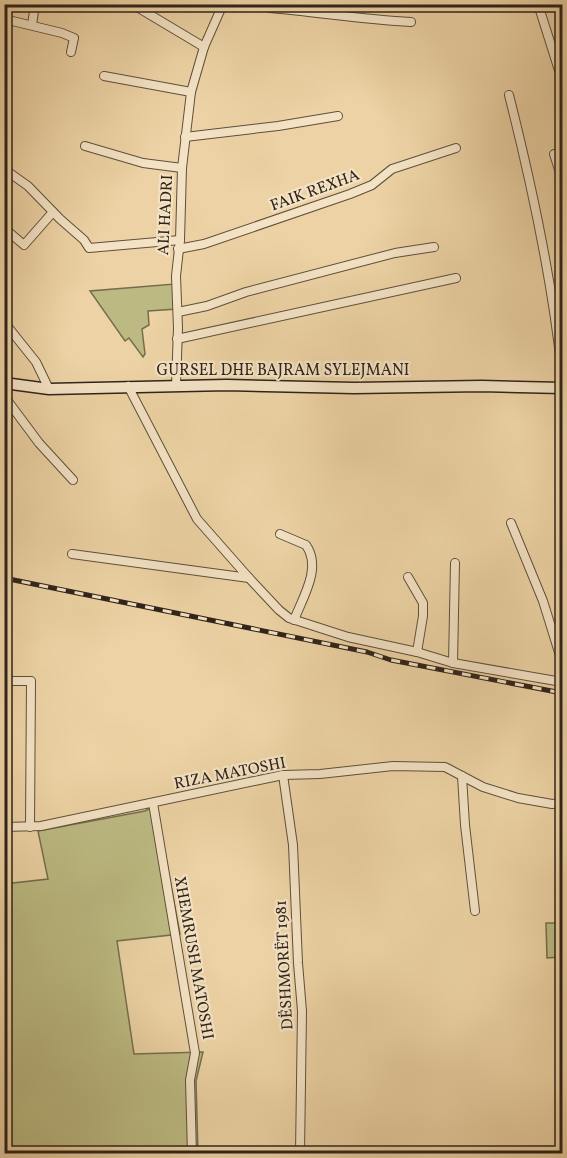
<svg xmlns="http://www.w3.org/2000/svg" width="567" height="1158" font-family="Vollkorn,serif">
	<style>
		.green { fill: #bcba82; stroke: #756e4e; stroke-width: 1.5 }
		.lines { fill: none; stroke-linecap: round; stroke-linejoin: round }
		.street-casing { stroke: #5e4f3c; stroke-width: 10 }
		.secondary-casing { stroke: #2e231a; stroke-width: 13 }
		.street { stroke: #f3e2c4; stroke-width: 8 }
		.secondary { stroke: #f3e2c4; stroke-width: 10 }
		.rail-casing { stroke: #2e231a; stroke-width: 5 }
		.rail { stroke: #f3e2c4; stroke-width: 3; stroke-dasharray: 9; stroke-linecap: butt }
		.labels { text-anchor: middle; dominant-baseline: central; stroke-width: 4.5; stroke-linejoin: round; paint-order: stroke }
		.street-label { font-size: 16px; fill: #2e231a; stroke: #f3e2c4 }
	</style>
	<rect width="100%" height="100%" fill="#ecd2a4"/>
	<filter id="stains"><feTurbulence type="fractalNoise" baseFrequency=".00333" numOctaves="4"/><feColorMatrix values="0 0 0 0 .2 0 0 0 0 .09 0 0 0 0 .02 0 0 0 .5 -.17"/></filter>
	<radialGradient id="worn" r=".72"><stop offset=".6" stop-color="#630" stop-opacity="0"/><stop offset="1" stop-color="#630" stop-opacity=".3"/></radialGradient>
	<g class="green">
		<path d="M 175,284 L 177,309 L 148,311 L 149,325 L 142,329 L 145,354 L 143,357 L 129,338 L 125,341 L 90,291 Z"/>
		<path d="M 156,805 L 180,934 L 117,941 L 134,1054 L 203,1052 L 196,1081 L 198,1153 L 5,1153 L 4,884 L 48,879 L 38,831 L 145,811 Z"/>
		<path d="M 546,923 L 562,923 L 562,957 L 547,958 Z"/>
	</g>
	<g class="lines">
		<defs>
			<g id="street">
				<path d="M 132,4 L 204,47"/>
				<path d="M 260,4 L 270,8 C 317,12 364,20 411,22"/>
				<path d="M 538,4 L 562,80"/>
				<path d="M 543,4 L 562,7"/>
				<path d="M 4,19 L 62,33 L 74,38 L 71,52"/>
				<path d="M 32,25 L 35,4"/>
				<path d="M 104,76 L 191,92"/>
				<path d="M 509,95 C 532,186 552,279 562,373"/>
				<path d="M 185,137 L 278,126 L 338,116"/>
				<path d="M 85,146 L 143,163 L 182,168"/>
				<path d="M 554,154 L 562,179"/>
				<path d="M 4,169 L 28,186 L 60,219 L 84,240 L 89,248 L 180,240"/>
				<path d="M 4,228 L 24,245 L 53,212"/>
				<path d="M 178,249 L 204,244 L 350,194 L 372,185 L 392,169 L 456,148"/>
				<path d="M 178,312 L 207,306 L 246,292 L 395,253 L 434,247"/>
				<path d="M 4,322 L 36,362 L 49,389"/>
				<path d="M 177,339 L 456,278"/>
				<path d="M 128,386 L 197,519 L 249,578 L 279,610 L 289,618 L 348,637 L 417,652 L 453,663 L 562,682"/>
				<path d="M 176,386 L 178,328 L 176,276 L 180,240 L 182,168 L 191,92 L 204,47 L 223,4"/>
				<path d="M 4,396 L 39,443 L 73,480"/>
				<path d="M 511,523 L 543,601 L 562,662"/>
				<path d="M 280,534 L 306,545 C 322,568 303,597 294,620"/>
				<path d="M 72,554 L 249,578"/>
				<path d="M 408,577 L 423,603 L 423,616 L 417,652"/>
				<path d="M 453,663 L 455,563"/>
				<path d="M 13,681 L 31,681 L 30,827"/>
				<path d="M 283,775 L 293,845 L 298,963 L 302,1011 L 300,1154"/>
				<path d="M 462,776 L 465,825 L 475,911"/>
				<path d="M 153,803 L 195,1053 L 190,1080 L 192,1154"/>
				<path d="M 4,827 L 41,826 L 283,775 L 320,774 L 393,766 L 445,767 L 483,787 L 518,798 L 552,804 L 562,803"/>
			</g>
			<path id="secondary" d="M 4,383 L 49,389 L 227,385 L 354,388 L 482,386 L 562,388"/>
		</defs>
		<use href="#street" class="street-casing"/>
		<use href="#secondary" class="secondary-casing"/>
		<use href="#street" class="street"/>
		<use href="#secondary" class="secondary"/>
		<defs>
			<path id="rail" d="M 4,578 L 367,652 L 391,660 L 562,693"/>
		</defs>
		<use href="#rail" class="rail-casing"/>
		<use href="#rail" class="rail"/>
	</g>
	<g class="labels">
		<g class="street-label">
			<text transform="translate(315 191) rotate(-20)">FAIK REXHA</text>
			<text transform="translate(166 215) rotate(-87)">ALI HADRI</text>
			<text x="283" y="371">GURSEL DHE BAJRAM SYLEJMANI</text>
			<text transform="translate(230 774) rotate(-11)">RIZA MATOSHI</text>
			<text transform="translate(193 958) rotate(80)">XHEMRUSH MATOSHI</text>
			<text transform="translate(285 965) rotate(-93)">DËSHMORËT 1981</text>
		</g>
	</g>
	<rect width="567" height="1158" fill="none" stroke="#ecd2a4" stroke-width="24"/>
	<rect x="6" y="6" width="555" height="1146" fill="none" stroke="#2e231a" stroke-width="3"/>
	<rect x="12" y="12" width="543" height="1134" fill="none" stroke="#2e231a" stroke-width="1.5"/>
	<rect width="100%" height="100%" filter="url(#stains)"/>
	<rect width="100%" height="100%" fill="url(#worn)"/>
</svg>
